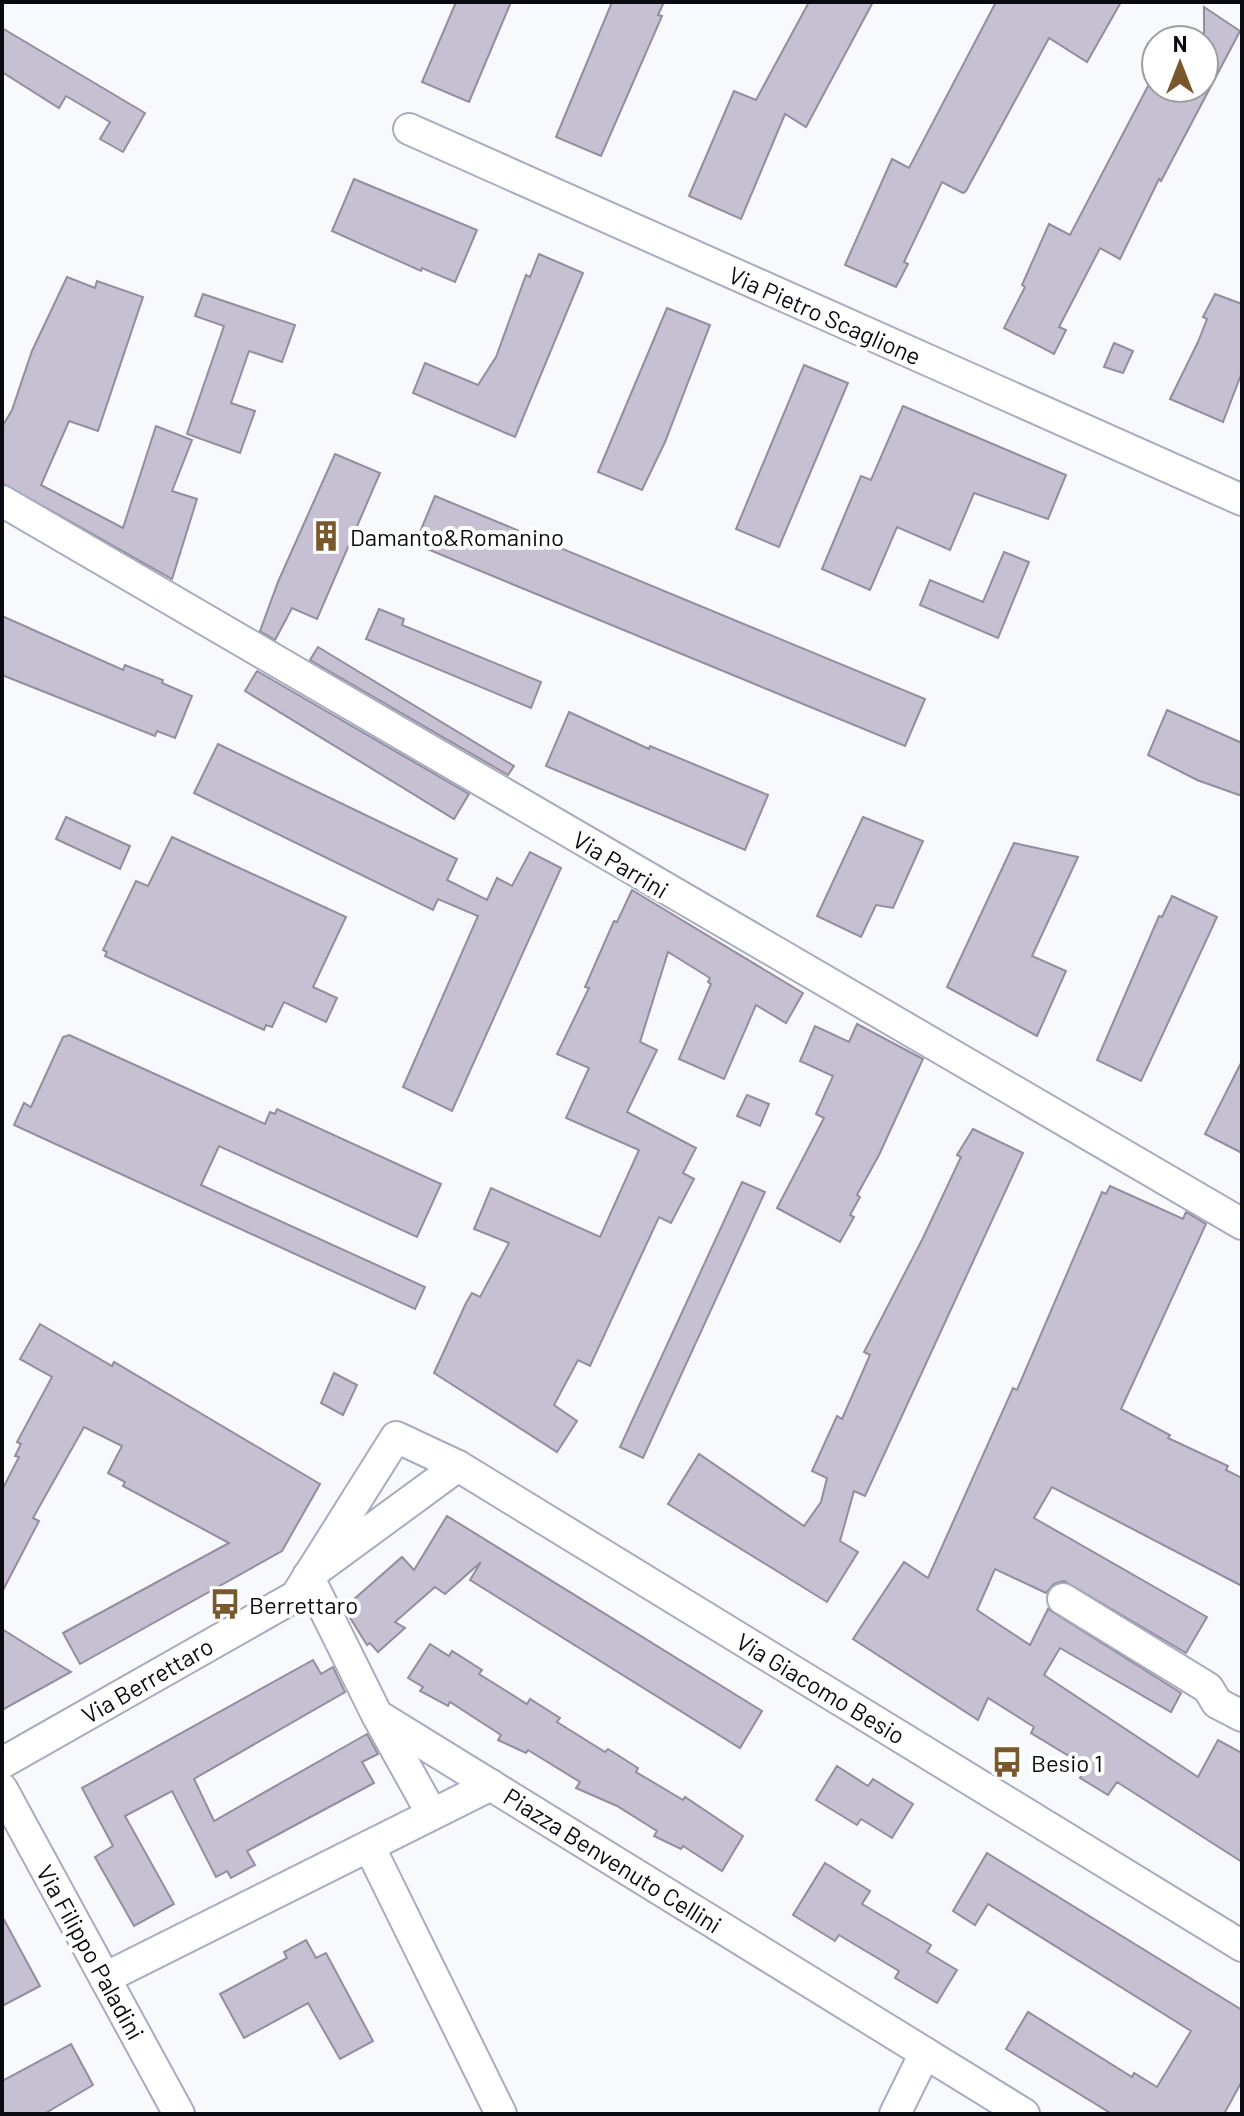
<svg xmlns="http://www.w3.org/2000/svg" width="1244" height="2116" font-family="Barlow,sans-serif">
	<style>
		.building { fill: #c7c0d3; stroke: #938d9f; stroke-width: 2 }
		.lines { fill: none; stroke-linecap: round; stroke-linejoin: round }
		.minor-casing { stroke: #a7adc0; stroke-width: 34 }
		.minor { stroke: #fff; stroke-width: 30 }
		.labels { text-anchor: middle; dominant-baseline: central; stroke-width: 8; stroke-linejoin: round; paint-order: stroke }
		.street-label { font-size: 24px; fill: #090b11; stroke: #fff }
		.poi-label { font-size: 24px; fill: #090b11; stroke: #fff; text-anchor: start }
	</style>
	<rect width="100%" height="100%" fill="#f7f9fd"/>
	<g class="building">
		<path d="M 456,2 L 511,2 L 469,102 L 422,82 Z"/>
		<path d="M 612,2 L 664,2 L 658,15 L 662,16 L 601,156 L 556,137 Z"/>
		<path d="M 809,2 L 873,2 L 806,127 L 785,114 L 741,219 L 689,196 L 734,91 L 756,100 Z"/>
		<path d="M 996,2 L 1121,2 L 1087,62 L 1049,38 L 966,191 L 963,193 L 942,182 L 904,262 L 908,264 L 896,287 L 845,265 L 892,159 L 909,168 Z"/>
		<path d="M 1204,7 L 1240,31 L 1161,181 L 1159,179 L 1120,259 L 1100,248 L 1059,327 L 1066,330 L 1054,354 L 1004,328 L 1025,287 L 1022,285 L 1049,224 L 1070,235 L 1148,86 L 1204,88 Z"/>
		<path d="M 2,28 L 145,113 L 123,152 L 100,139 L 110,122 L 66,96 L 59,108 L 2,72 Z"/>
		<path d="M 354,179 L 477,230 L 455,282 L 422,268 L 421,271 L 332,231 Z"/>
		<path d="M 539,254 L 583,273 L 515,437 L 413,393 L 425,363 L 478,385 L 496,357 L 526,275 L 530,277 Z"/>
		<path d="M 67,277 L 95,288 L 97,281 L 143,297 L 98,431 L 69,421 L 41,485 L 123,528 L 156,426 L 192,440 L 172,491 L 197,499 L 172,579 L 2,483 L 2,427 L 12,410 L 32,351 Z"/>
		<path d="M 203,294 L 295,325 L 282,362 L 249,351 L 231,403 L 255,411 L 240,453 L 187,434 L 224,326 L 195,316 Z"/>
		<path d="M 1215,294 L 1242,304 L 1242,372 L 1223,422 L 1170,399 L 1198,342 L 1207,319 L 1203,317 Z"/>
		<path d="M 667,308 L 710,325 L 665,442 L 642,490 L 598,472 Z"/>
		<path d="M 1114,343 L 1133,351 L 1123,373 L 1104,367 Z"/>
		<path d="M 804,365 L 848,383 L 779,547 L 736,529 Z"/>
		<path d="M 903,406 L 1066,475 L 1048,519 L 974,493 L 950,550 L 897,527 L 870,590 L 822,569 L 861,476 L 871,480 Z"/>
		<path d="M 335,454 L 380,473 L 317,619 L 292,608 L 275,640 L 260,631 L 278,582 Z"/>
		<path d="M 435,496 L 925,699 L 905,746 L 415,544 Z"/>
		<path d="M 1004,552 L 1029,562 L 998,638 L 920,605 L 930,580 L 983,602 Z"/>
		<path d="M 379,609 L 404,619 L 402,625 L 541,682 L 531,708 L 366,639 Z"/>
		<path d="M 2,616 L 123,670 L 125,665 L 163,680 L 162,683 L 192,696 L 175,738 L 157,731 L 155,736 L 2,675 Z"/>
		<path d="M 318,647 L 514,766 L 508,775 L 310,660 Z"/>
		<path d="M 257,671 L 469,794 L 454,819 L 245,691 Z"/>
		<path d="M 1167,710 L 1242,743 L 1242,796 L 1197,780 L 1148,755 Z"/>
		<path d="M 569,712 L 649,749 L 650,746 L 768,795 L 745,850 L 546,766 Z"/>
		<path d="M 218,744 L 457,859 L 447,880 L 487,900 L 497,878 L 512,886 L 530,852 L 561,868 L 452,1111 L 403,1087 L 478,916 L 438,899 L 433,910 L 194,793 Z"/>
		<path d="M 66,817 L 130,846 L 120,869 L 56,839 Z"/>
		<path d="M 863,817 L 923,841 L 893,908 L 876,905 L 861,937 L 817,916 Z"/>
		<path d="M 172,837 L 346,917 L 313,987 L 337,998 L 326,1022 L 284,1002 L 272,1027 L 266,1025 L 264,1030 L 105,956 L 107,952 L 103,950 L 136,881 L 148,886 Z"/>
		<path d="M 1014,843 L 1078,857 L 1032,956 L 1066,971 L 1037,1036 L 947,987 Z"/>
		<path d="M 632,890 L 803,993 L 786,1023 L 756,1005 L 724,1079 L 679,1059 L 711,984 L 708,982 L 710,978 L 668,952 L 640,1042 L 657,1050 L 627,1112 L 696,1148 L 683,1173 L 694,1179 L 671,1223 L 659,1217 L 590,1366 L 578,1360 L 554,1405 L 577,1421 L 557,1452 L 434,1373 L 466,1303 L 472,1293 L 480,1297 L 509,1243 L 474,1229 L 491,1188 L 600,1237 L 639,1150 L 566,1118 L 589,1068 L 557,1054 L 589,988 L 585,987 L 614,921 L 617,922 Z"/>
		<path d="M 1172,896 L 1217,917 L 1141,1081 L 1097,1060 L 1159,916 L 1162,917 Z"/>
		<path d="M 857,1024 L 923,1059 L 879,1155 L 857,1195 L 860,1197 L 850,1215 L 854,1217 L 840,1242 L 777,1208 L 824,1118 L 816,1114 L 833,1076 L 800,1061 L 815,1026 L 849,1042 Z"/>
		<path d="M 69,1035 L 265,1124 L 270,1112 L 275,1114 L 277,1109 L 441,1184 L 417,1237 L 219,1146 L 201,1185 L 425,1287 L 415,1309 L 14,1125 L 24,1103 L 31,1107 L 63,1037 Z"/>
		<path d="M 1242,1061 L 1242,1153 L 1205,1134 Z"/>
		<path d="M 747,1095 L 769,1104 L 760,1126 L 737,1116 Z"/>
		<path d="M 973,1129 L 1023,1153 L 865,1496 L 854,1491 L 840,1541 L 858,1552 L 827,1602 L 668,1504 L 699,1454 L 804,1526 L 821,1502 L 827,1478 L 812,1471 L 837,1416 L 842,1419 L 870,1355 L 864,1352 L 923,1238 L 961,1157 L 957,1155 Z"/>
		<path d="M 742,1182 L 765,1192 L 643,1458 L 620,1447 Z"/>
		<path d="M 1110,1186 L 1183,1219 L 1186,1212 L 1206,1224 L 1121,1409 L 1170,1435 L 1168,1438 L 1228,1466 L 1226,1470 L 1242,1478 L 1242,1586 L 1052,1487 L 1034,1518 L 1207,1617 L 1186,1653 L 1064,1581 L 1054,1584 L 1046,1593 L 995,1569 L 977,1610 L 1030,1645 L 1048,1609 L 1181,1693 L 1171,1712 L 1060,1648 L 1044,1675 L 1198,1777 L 1218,1740 L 1242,1753 L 1242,1862 L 1117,1782 L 1108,1795 L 1080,1778 L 1087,1767 L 1031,1733 L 1034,1727 L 988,1698 L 978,1720 L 853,1639 L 904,1562 L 928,1578 L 1013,1388 L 1017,1390 L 1102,1192 L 1106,1194 Z"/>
		<path d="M 40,1324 L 112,1366 L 114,1362 L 320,1484 L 282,1551 L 80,1664 L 63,1633 L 229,1543 L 123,1486 L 125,1482 L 108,1473 L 122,1446 L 84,1427 L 33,1518 L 39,1521 L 2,1592 L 2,1490 L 19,1457 L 15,1456 L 21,1444 L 17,1442 L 52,1377 L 20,1359 Z"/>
		<path d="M 334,1373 L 357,1385 L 343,1415 L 321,1403 Z"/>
		<path d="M 447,1516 L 762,1711 L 740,1748 L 470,1580 L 481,1562 L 445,1594 L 435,1587 L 395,1622 L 405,1628 L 378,1652 L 370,1643 L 367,1645 L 344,1608 L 402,1557 L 414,1570 Z"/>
		<path d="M 2,1629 L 53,1661 L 71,1672 L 2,1710 Z"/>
		<path d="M 430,1644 L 449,1656 L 452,1651 L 482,1670 L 479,1674 L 527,1704 L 530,1699 L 560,1718 L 557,1722 L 605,1752 L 608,1749 L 638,1768 L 636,1772 L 683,1800 L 685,1797 L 743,1836 L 722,1871 L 683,1846 L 681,1849 L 654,1836 L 657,1831 L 617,1806 L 576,1788 L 580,1782 L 528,1750 L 526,1753 L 498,1740 L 501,1735 L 450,1702 L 448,1706 L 420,1691 L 423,1687 L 408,1678 Z"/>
		<path d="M 313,1660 L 321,1674 L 333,1667 L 345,1692 L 194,1779 L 214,1821 L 367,1734 L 378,1754 L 362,1762 L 374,1783 L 247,1851 L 255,1865 L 231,1878 L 227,1871 L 216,1877 L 172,1791 L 125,1816 L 174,1904 L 134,1926 L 95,1857 L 113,1846 L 82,1788 Z"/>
		<path d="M 837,1766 L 868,1786 L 873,1779 L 913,1804 L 892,1838 L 861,1819 L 857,1825 L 816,1800 Z"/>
		<path d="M 987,1853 L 1242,2010 L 1242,2081 L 1224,2114 L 1112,2114 L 1006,2049 L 1028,2012 L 1132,2077 L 1134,2073 L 1157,2087 L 1191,2031 L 988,1904 L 975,1925 L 953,1911 Z"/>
		<path d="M 825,1863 L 870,1891 L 862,1904 L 931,1945 L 927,1952 L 957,1970 L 937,2003 L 895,1978 L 899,1971 L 839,1935 L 835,1941 L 793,1915 Z"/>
		<path d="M 2,1916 L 40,1986 L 2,2006 Z"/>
		<path d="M 306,1940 L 316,1958 L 326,1953 L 373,2041 L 340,2059 L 308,2003 L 244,2038 L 220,1994 L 287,1958 L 284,1952 Z"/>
		<path d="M 71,2044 L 93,2085 L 44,2114 L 2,2114 L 2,2081 Z"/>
	</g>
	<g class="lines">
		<defs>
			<g id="minor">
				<path d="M 409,129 L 1242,500"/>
				<path d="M 2,501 L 1242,1224"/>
				<path d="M 458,1466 L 308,1576 L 377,1715 L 1024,2114"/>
				<path d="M 1063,1599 L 1208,1688 L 1217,1703 L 1242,1716"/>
				<path d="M 378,1717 L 432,1814"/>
				<path d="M 2,1763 L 296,1596 L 396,1437 L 458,1466 L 1242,1946"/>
				<path d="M 2,1789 L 179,2114"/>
				<path d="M 369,1846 L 501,2114"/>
				<path d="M 105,1978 L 491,1785"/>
				<path d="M 895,2114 L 925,2053"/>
			</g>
		</defs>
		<use href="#minor" class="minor-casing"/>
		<use href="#minor" class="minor"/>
	</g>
	<defs>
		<symbol id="building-bare" viewBox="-9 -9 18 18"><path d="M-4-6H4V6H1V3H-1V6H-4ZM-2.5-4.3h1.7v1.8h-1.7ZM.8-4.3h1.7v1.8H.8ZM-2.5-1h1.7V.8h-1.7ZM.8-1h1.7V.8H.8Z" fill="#79582e" stroke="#fff" stroke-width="2.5" paint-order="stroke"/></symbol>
		<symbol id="bus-bare" viewBox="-9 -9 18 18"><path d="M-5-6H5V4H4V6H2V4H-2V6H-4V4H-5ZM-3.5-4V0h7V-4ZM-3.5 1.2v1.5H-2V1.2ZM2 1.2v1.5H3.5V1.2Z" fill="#79582e" stroke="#fff" stroke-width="2.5" paint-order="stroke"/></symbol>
	</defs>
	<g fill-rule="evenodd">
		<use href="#building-bare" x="304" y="514" width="44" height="44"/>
		<use href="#bus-bare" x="203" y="1582" width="44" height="44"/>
		<use href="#bus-bare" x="985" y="1740" width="44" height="44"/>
	</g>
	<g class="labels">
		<g class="street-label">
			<text transform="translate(825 315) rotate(24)">Via Pietro Scaglione</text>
			<text transform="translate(621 864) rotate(31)">Via Parrini</text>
			<text transform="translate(147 1680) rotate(-30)">Via Berrettaro</text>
			<text transform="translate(821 1688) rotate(31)">Via Giacomo Besio</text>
			<text transform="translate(613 1860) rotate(32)">Piazza Benvenuto Cellini</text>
			<text transform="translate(91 1952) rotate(61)">Via Filippo Paladini</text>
		</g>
		<g class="poi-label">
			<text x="350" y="536">Damanto&amp;Romanino</text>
			<text x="249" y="1604">Berrettaro</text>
			<text x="1031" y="1762">Besio 1</text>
		</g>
	</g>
	<rect width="1244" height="2116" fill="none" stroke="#090b11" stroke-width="8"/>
	<g transform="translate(1180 64)"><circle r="38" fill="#ffffff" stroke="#9d9da0" stroke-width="2"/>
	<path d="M0-6L14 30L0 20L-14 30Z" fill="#79582e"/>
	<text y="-12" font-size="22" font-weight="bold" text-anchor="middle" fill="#090b11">N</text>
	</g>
</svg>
